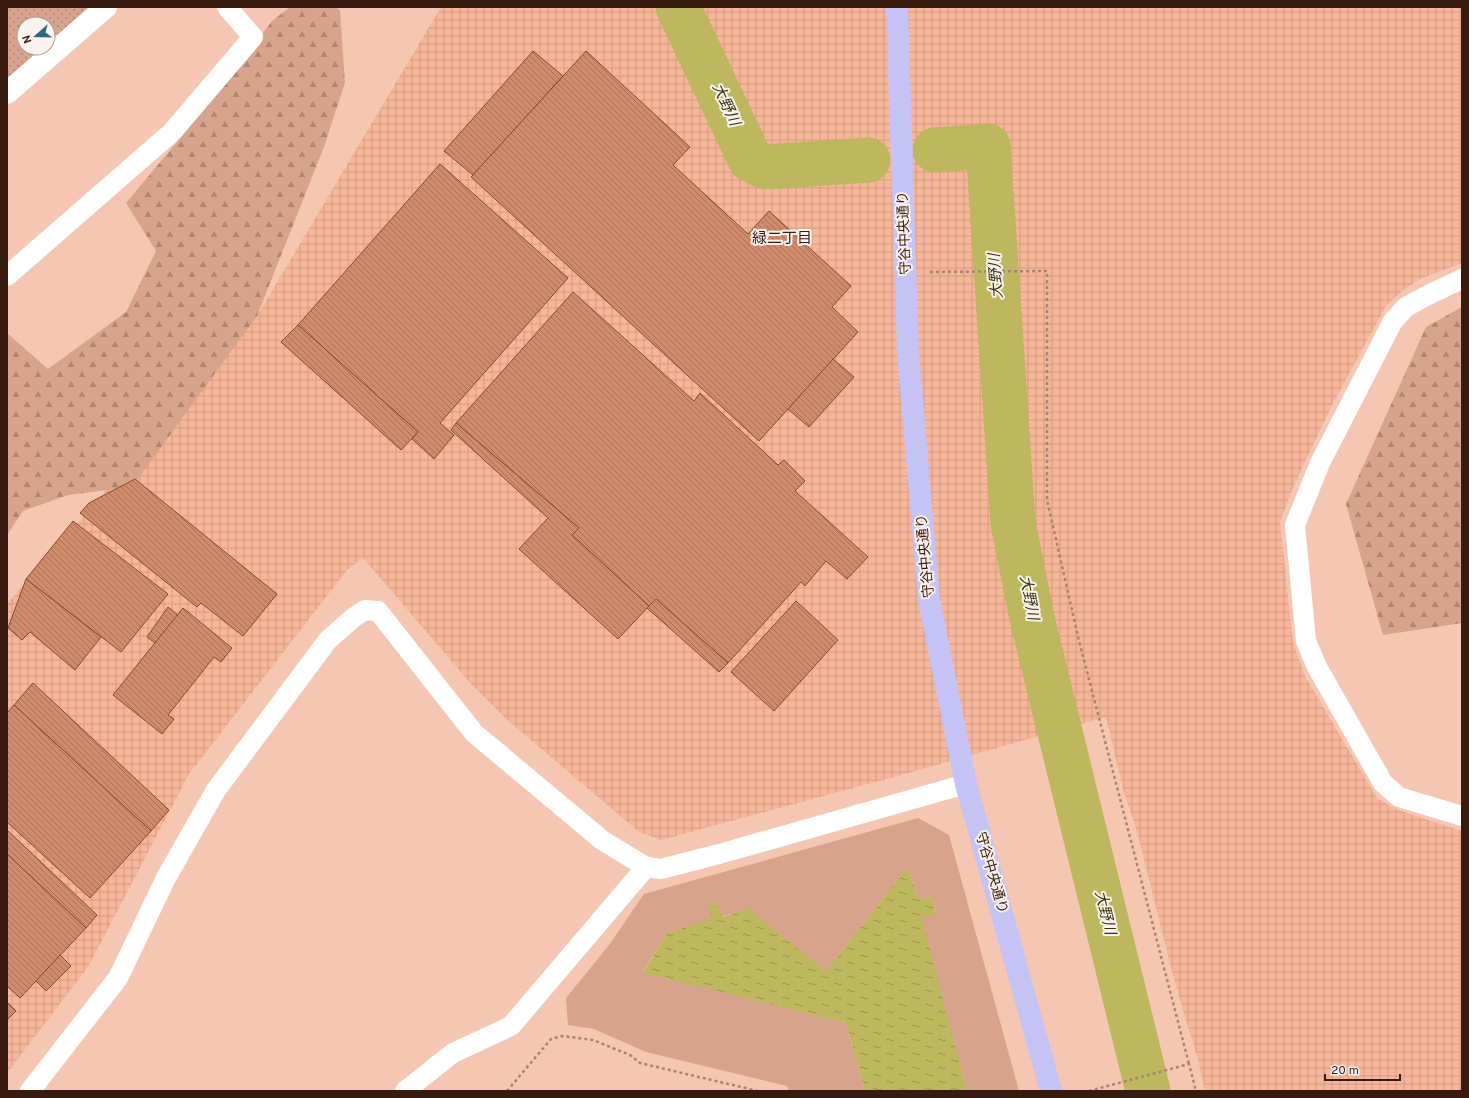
<svg xmlns="http://www.w3.org/2000/svg" width="1469" height="1098" font-family="Overpass,'Noto Sans JP',sans-serif">
	<style>
		.industrial { fill: url(#industrial-grid) }
		.grass { fill: #d8a38c }
		.forest { fill: url(#forest-firs) }
		.park { fill: url(#park-dots); fill-rule: evenodd }
		.water { fill: url(#water-ripples) }
		.lines { fill: none; stroke-linecap: round; stroke-linejoin: round }
		.river { stroke: #bdb75d; stroke-width: 45 }
		.building { fill: url(#building-back-hatch); stroke: #8b4a2b }
		.path { stroke: #a98271; stroke-width: 2.5; stroke-dasharray: 3 3; stroke-linecap: butt }
		.minor { stroke: #fff; stroke-width: 20 }
		.tertiary { stroke: #fff; stroke-width: 22 }
		.primary { stroke: #c5c2f6; stroke-width: 22 }
		.labels { text-anchor: middle; dominant-baseline: central; stroke-width: 4; stroke-linejoin: round; paint-order: stroke }
		.street-label { font-size: 14px; fill: #371b0e; stroke: #f9f2ee }
		.water-label { font-size: 15px; font-style: italic; fill: #36330b; stroke: #f9f2ee }
		.neighbourhood-label { font-size: 15px; fill: #371b0e; stroke: #f9f2ee }
	</style>
	<defs>
		<pattern id="industrial-grid" width="8" height="8" patternUnits="userSpaceOnUse"><rect width="8" height="8" fill="#f7b699"/><path d="M0 4h8M4 0v8" fill="none" stroke="#d49c83"/></pattern>
		<pattern id="forest-firs" width="22" height="20" patternUnits="userSpaceOnUse"><rect width="22" height="20" fill="#d8a38c"/><path d="M5 1l3.5 6h-7zM16 11l3.5 6h-7z" fill="#b08471"/></pattern>
		<pattern id="park-dots" width="8" height="8" patternUnits="userSpaceOnUse"><rect width="8" height="8" fill="#d8a38c"/><path d="M2 2h.1M6 6h.1" fill="none" stroke="#b08471" stroke-width="1.8" stroke-linecap="round"/></pattern>
		<pattern id="water-ripples" width="26" height="14" patternUnits="userSpaceOnUse"><rect width="26" height="14" fill="#bdb75d"/><path d="M2 4q2-2 4 0t4 0M15 11q2-2 4 0t4 0" fill="none" stroke="#9a944b"/></pattern>
		<pattern id="building-back-hatch" width="6" height="6" patternUnits="userSpaceOnUse"><rect width="6" height="6" fill="#d18b6a"/><path d="M-1 5l2 2M0 0l6 6M5-1l2 2" fill="none" stroke="#aa7156"/></pattern>
	</defs>
	<rect width="100%" height="100%" fill="#f5c7b3"/>
	<path class="industrial" d="M 441,7 L 1462,7 L 1462,263 L 1420,279 L 1402,291 L 1386,306 L 1332,405 L 1294,485 L 1280,521 L 1293,643 L 1306,678 L 1377,798 L 1398,810 L 1462,831 L 1462,1091 L 1205,1091 L 1198,1060 L 1174,979 L 1138,835 L 1123,789 L 1106,717 L 912,772 L 661,840 L 639,832 L 504,717 L 471,684 L 363,558 L 347,570 L 189,774 L 88,967 L 7,1073 L 7,604 L 257,316 Z"/>
	<path class="grass" d="M 918,818 L 949,835 L 1019,1091 L 967,1091 L 921,918 L 936,913 L 932,896 L 918,899 L 909,871 L 905,870 L 826,971 L 748,909 C 721,917 694,924 667,933 L 643,972 L 846,1023 L 865,1091 L 789,1091 L 787,1086 L 646,1052 L 594,1029 L 568,1025 L 566,998 L 609,945 L 644,894 Z"/>
	<g class="forest">
		<path d="M 290,7 L 335,7 L 340,10 L 345,83 L 324,147 L 257,316 L 132,487 L 68,495 L 23,511 L 7,535 L 7,333 L 48,369 L 126,312 L 156,251 L 126,203 L 227,82 L 272,21 Z"/>
		<path d="M 1462,307 L 1462,623 L 1383,635 L 1346,504 L 1426,327 Z"/>
	</g>
	<path class="park" d="M 7,7 L 106,7 L 7,93 ZM 24,24 L 48,24 L 48,48 L 24,48 Z"/>
	<path class="water" d="M 905,870 L 909,871 L 918,899 L 932,896 L 936,914 L 922,918 L 967,1091 L 865,1091 L 846,1023 L 643,973 L 667,933 L 712,918 L 708,906 L 717,903 L 723,917 L 748,908 L 826,971 Z"/>
	<g class="lines">
		<g class="river">
			<path d="M 678,7 L 750,159 L 765,167 L 868,160"/>
			<path d="M 935,150 L 988,146 L 1013,523 L 1032,618 L 1148,1091"/>
		</g>
	</g>
	<g class="building">
		<path d="M 533,51 L 563,76 L 473,175 L 444,151 Z"/>
		<path d="M 586,51 L 690,147 L 673,165 L 748,234 L 769,211 L 851,286 L 832,307 L 858,332 L 759,441 L 471,177 Z"/>
		<path d="M 440,164 L 568,278 L 440,423 L 454,435 L 434,459 L 412,439 L 418,432 L 298,325 Z"/>
		<path d="M 573,292 L 694,401 L 700,393 L 778,465 L 784,460 L 805,481 L 795,491 L 868,557 L 847,579 L 826,561 L 805,586 L 801,582 L 728,663 L 656,599 L 649,606 L 572,535 L 579,528 L 456,423 Z"/>
		<path d="M 298,325 L 418,432 L 401,450 L 281,342 Z"/>
		<path d="M 833,359 L 854,377 L 809,427 L 788,409 Z"/>
		<path d="M 456,423 L 579,528 L 572,535 L 649,606 L 618,639 L 519,549 L 548,518 L 451,430 Z"/>
		<path d="M 135,479 L 277,594 L 243,636 L 201,603 L 197,607 L 80,513 L 89,503 Z"/>
		<path d="M 73,521 L 168,594 L 121,652 L 26,579 Z"/>
		<path d="M 26,579 L 101,637 L 75,670 L 30,632 L 22,640 L 8,628 Z"/>
		<path d="M 656,599 L 728,663 L 719,672 L 647,608 Z"/>
		<path d="M 796,601 L 838,640 L 774,711 L 731,672 Z"/>
		<path d="M 168,607 L 178,615 L 155,643 L 147,637 Z"/>
		<path d="M 183,608 L 232,648 L 221,662 L 214,657 L 168,715 L 174,719 L 162,734 L 113,695 Z"/>
		<path d="M 33,683 L 169,810 L 151,831 L 14,705 Z"/>
		<path d="M 14,705 L 151,831 L 90,898 L 7,822 L 7,713 Z"/>
		<path d="M 7,830 L 97,915 L 86,928 L 7,854 Z"/>
		<path d="M 7,854 L 86,928 L 20,998 L 7,986 Z"/>
		<path d="M 60,955 L 71,966 L 46,991 L 36,981 Z"/>
		<path d="M 7,1002 L 16,1011 L 7,1020 Z"/>
	</g>
	<g class="lines">
		<g class="path">
			<path d="M 930,272 L 1047,271 L 1047,500 L 1079,641 L 1189,1064"/>
			<path d="M 507,1091 L 551,1039 L 562,1036 L 593,1040 L 630,1055 L 640,1063 L 758,1091"/>
			<path d="M 1089,1091 L 1189,1064 L 1196,1091"/>
		</g>
		<g class="minor">
			<path d="M 7,276 L 172,132 L 253,37 L 227,7"/>
			<path d="M 1462,279 L 1426,296 L 1406,307 L 1393,321 L 1320,463 L 1295,525 L 1306,641 L 1317,667 L 1383,783 L 1399,797 L 1462,816"/>
			<path d="M 30,1091 L 118,978 L 166,878 L 216,790 L 328,640 L 353,618 L 365,610 L 378,611 L 474,733 L 602,840 L 646,867 L 661,869 L 719,854 L 966,784"/>
			<path d="M 405,1091 L 453,1053 L 511,1026 L 646,867"/>
		</g>
		<path class="tertiary" d="M 7,93 L 106,7"/>
		<path class="primary" d="M 897,7 L 908,352 L 929,599 L 966,784 L 1051,1091"/>
	</g>
	<g class="labels">
		<g class="street-label">
			<text transform="translate(905 233) rotate(-92)">守谷中央通り</text>
			<text transform="translate(926 556) rotate(-95)">守谷中央通り</text>
			<text transform="translate(991 873) rotate(74)">守谷中央通り</text>
		</g>
		<g class="water-label">
			<text transform="translate(725 105) rotate(65)">大野川</text>
			<text transform="translate(997 276) rotate(-94)">大野川</text>
			<text transform="translate(1028 598) rotate(79)">大野川</text>
			<text transform="translate(1104 913) rotate(76)">大野川</text>
		</g>
		<g class="neighbourhood-label">
			<text x="782" y="239">緑二丁目</text>
		</g>
	</g>
	<rect width="1469" height="1098" fill="none" stroke="#371b0e" stroke-width="16"/>
	<g transform="translate(36 36) rotate(250)"><circle r="19" fill="#f9f2ee" stroke="#ab9c94"/>
	<path d="M0-3L7 15L0 10L-7 15Z" fill="#2d6a80"/>
	<text y="-6" font-size="11" font-weight="bold" text-anchor="middle" fill="#371b0e">N</text>
	</g>
	<path d="M1325 1074v6h75v-6" fill="none" stroke="#371b0e" stroke-width="2"/>
	<text x="1331" y="1074" font-size="12" fill="#371b0e" stroke="#f9f2ee" stroke-width="3" paint-order="stroke">20 m</text>
</svg>
